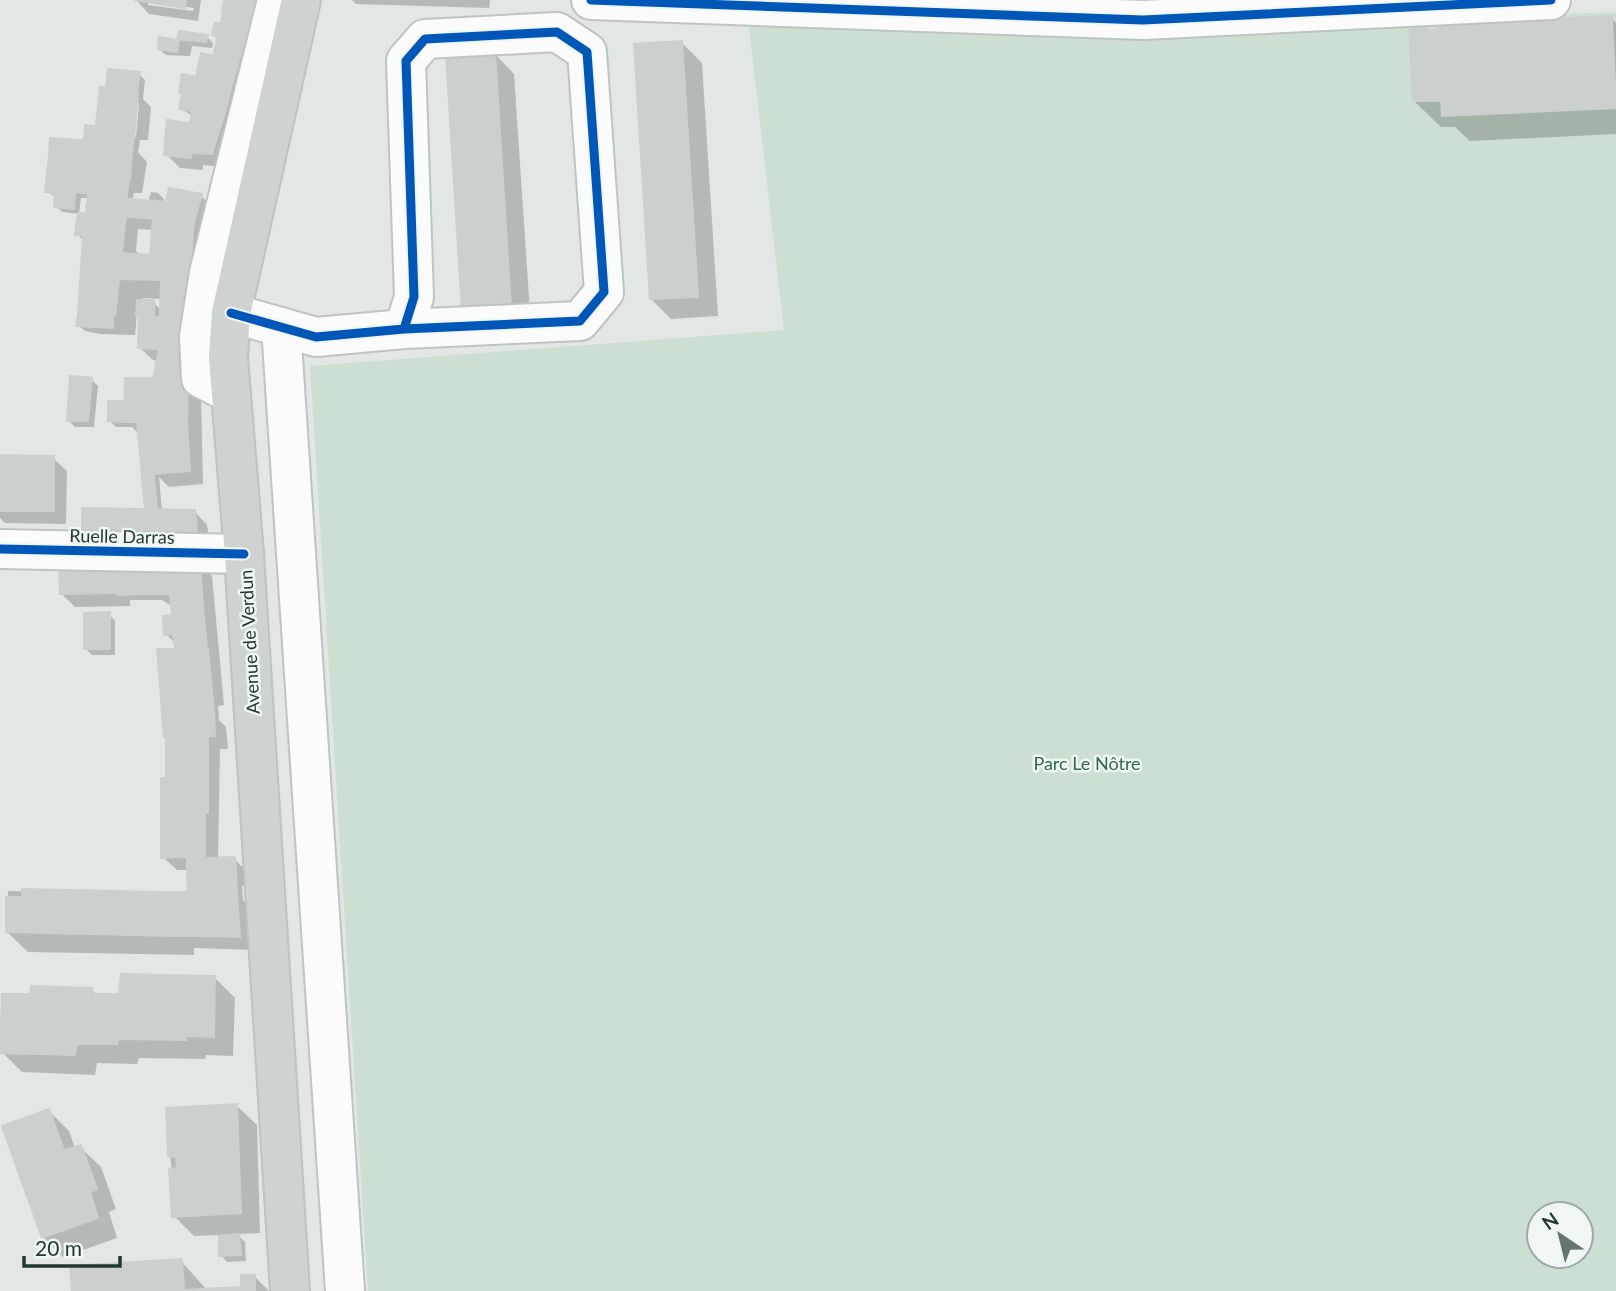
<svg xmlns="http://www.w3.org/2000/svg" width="1616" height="1291" font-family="Lato,sans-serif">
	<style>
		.green { fill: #cddfd3; fill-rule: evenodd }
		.shadow { fill: #0003; fill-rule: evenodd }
		.building { fill: #cbd0ce; stroke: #cbd0ce; stroke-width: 2 }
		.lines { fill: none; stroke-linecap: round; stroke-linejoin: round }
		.minor-casing { stroke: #bfc4c2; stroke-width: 42 }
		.major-casing { stroke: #bcc3c1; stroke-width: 42 }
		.minor { stroke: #fbfbfb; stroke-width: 38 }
		.major { stroke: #ced3d2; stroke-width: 38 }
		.cycleway-casing { stroke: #f0f6f3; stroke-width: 13 }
		.cycleway { stroke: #0057b8; stroke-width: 9 }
		.labels { text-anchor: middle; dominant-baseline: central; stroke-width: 5; stroke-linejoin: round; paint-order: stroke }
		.street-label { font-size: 18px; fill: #233833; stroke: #f0f6f3 }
		.park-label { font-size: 18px; fill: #316a49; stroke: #f0f6f3 }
	</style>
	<rect width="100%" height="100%" fill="#e2e7e5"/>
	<path class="green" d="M 1616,12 L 1616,1291 L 368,1291 L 310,366 L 784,330 L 748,19 L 1148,30 ZM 1539,1214 L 1581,1214 L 1581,1256 L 1539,1256 Z"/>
	<g class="shadow">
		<path d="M 136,0 L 201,0 L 198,21 L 149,14 ZM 148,2 L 194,8 L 193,11 L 148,5 Z"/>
		<path d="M 226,0 L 264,0 L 225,167 L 203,165 L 203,170 L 180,168 L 166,154 L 193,116 L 181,109 L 214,58 L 219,40 L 214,35 L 222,26 Z"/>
		<path d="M 352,0 L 490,0 L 489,8 L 356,4 Z"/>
		<path d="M 1611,18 L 1616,23 L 1616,134 L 1470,141 L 1455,127 L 1441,127 L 1414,101 L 1425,27 L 1430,32 Z"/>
		<path d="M 180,33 L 207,37 L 213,43 L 212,48 L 192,46 L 190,56 L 166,55 L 159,49 L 179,41 Z"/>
		<path d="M 682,43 L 702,63 L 718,316 L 671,319 L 651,299 Z"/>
		<path d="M 494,53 L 514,74 L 531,327 L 484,330 Z"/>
		<path d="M 139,74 L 145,80 L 143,99 L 151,107 L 148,140 L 140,140 L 138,152 L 147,162 L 142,193 L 134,193 L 132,201 L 153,203 L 149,199 L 151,192 L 158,193 L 164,199 L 163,204 L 201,196 L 215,209 L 201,395 L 203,484 L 169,487 L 159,477 L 162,511 L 194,511 L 207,525 L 210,544 L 146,508 L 139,434 L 132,427 L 116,427 L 110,421 L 123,403 L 126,405 L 154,381 L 158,361 L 153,360 L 139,347 L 141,318 L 137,314 L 135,335 L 100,334 L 85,331 L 78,325 L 85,242 L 77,234 L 88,215 L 89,198 L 81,198 L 79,214 L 62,212 L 56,206 L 57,198 L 47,191 L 103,129 L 98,123 L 111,90 ZM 135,103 L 139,103 L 136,137 L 133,136 ZM 138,229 L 154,230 L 152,257 L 142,256 L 136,251 ZM 143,298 L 162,299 L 162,311 L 153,302 L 143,302 Z"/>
		<path d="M 91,379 L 98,386 L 94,427 L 75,427 L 68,420 Z"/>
		<path d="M 0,457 L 53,458 L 67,471 L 66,524 L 5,523 L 0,518 Z"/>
		<path d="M 199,563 L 212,576 L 224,705 L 218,706 L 219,720 L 226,727 L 228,749 L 220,749 L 218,859 L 234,859 L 248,872 L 248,886 L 242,886 L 243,900 L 250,907 L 253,950 L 194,948 L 194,955 L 28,952 L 7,932 L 8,891 L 190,893 L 188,870 L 177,870 L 163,857 L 168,780 L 168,738 L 165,736 L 176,651 L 176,644 L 166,634 L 174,617 L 173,607 L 162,600 L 130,600 L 130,606 L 75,607 L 61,593 Z"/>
		<path d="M 109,614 L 115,621 L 115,655 L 92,655 L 86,649 Z"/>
		<path d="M 215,978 L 235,998 L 233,1056 L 206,1055 L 205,1059 L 139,1058 L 137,1064 L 97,1063 L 95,1075 L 22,1072 L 2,1052 L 32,995 L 91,989 L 97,996 L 121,996 Z"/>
		<path d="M 236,1105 L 257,1125 L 260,1233 L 237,1234 L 245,1242 L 246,1261 L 227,1262 L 221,1255 L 220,1235 L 194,1236 L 174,1216 L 168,1110 Z"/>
		<path d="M 49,1111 L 69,1131 L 75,1148 L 80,1147 L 101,1167 L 116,1209 L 109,1212 L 117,1238 L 63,1257 L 43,1237 Z"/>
		<path d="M 181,1261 L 208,1291 L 243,1289 L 254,1276 L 269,1291 L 74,1291 Z"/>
	</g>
	<g class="building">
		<path d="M 134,0 L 186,0 L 185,8 Z"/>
		<path d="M 224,0 L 257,0 L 251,18 L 222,13 Z"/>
		<path d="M 223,13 L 251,18 L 242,50 L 216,45 L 217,37 L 212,35 L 215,23 L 221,24 Z"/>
		<path d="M 1612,16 L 1616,108 L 1442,116 L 1441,101 L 1413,101 L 1409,26 L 1426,25 L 1426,31 L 1438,30 L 1437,24 Z"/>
		<path d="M 179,31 L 208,35 L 206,42 L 177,39 Z"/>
		<path d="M 159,37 L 179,40 L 177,52 L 158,49 Z"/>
		<path d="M 682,41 L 698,297 L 650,299 L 634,44 Z"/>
		<path d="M 216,45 L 242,50 L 232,84 L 196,77 L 201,53 L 213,56 Z"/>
		<path d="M 495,52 L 511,308 L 462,311 L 446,55 Z"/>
		<path d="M 108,69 L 140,72 L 137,92 L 106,88 Z"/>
		<path d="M 182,74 L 232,84 L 228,100 L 179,93 Z"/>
		<path d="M 100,87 L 138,92 L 135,128 L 96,124 Z"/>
		<path d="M 182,93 L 228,100 L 224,116 L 179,109 Z"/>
		<path d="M 192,111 L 224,116 L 220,128 L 190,123 Z"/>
		<path d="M 167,120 L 190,123 L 189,133 L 166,130 Z"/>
		<path d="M 190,123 L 220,128 L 212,154 L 191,153 L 191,158 L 164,155 L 166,130 L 189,133 Z"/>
		<path d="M 103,124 L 135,128 L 133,144 L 84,141 L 85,125 L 103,127 Z"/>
		<path d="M 50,138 L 133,144 L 131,162 L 54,155 L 49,157 Z"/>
		<path d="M 54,155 L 131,162 L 130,180 L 47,173 L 49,157 Z"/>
		<path d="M 47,173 L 73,174 L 71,193 L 45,192 Z"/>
		<path d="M 73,174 L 80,176 L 78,192 L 71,193 Z"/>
		<path d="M 80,176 L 129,181 L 126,200 L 78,192 Z"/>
		<path d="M 169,188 L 202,194 L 194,222 L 95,214 L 97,196 L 166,202 Z"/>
		<path d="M 55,192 L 75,193 L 74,209 L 54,207 Z"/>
		<path d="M 88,193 L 98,194 L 95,214 L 86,213 Z"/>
		<path d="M 78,213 L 126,216 L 123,242 L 93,240 L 93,236 L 75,235 Z"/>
		<path d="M 153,218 L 194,222 L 191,258 L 150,255 Z"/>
		<path d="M 83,236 L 93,236 L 93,240 L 123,242 L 122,253 L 191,258 L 189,318 L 160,317 L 161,280 L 119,279 L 115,316 L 78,315 Z"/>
		<path d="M 137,300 L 154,300 L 154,317 L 136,316 Z"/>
		<path d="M 78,315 L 113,316 L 113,328 L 76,326 Z"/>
		<path d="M 139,316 L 189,318 L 189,351 L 138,348 Z"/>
		<path d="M 159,349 L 189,351 L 188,379 L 153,380 Z"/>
		<path d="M 70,376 L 92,378 L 88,421 L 67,421 Z"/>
		<path d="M 125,378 L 188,379 L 187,423 L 124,422 Z"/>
		<path d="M 108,401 L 124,401 L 124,422 L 108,421 Z"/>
		<path d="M 137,422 L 187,423 L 190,471 L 153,474 L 151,451 L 140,452 Z"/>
		<path d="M 151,451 L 154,478 L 142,478 L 140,452 Z"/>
		<path d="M 0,455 L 54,456 L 54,511 L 0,511 Z"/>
		<path d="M 142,478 L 154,478 L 157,509 L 145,509 Z"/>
		<path d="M 82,508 L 195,510 L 197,530 L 184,544 L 82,542 Z"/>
		<path d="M 59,560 L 115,560 L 117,593 L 60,594 Z"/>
		<path d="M 115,560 L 145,560 L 145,594 L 117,595 Z"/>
		<path d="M 145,560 L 153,560 L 154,594 L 145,594 Z"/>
		<path d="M 153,560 L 200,561 L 203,607 L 171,606 L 170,594 L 154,594 Z"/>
		<path d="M 171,606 L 203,607 L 207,649 L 175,649 L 173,634 L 164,635 L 163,616 L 172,615 Z"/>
		<path d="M 110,612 L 110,649 L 84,649 L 84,613 Z"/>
		<path d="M 157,649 L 208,649 L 210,670 L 159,673 Z"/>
		<path d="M 210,670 L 212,692 L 161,697 L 159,673 Z"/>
		<path d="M 212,692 L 214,712 L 162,715 L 161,697 Z"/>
		<path d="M 214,712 L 215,736 L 164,737 L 162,715 Z"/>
		<path d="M 208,736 L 208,778 L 166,778 L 166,737 Z"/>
		<path d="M 161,778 L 208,778 L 208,813 L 161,814 Z"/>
		<path d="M 205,813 L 205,858 L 235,857 L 236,873 L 187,874 L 187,857 L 161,858 L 161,814 Z"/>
		<path d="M 236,873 L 237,892 L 188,892 L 187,874 Z"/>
		<path d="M 22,889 L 159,892 L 158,904 L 175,904 L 174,936 L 6,932 L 6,897 L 22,897 Z"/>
		<path d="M 159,892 L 199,892 L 199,936 L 174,936 L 175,904 L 158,904 Z"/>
		<path d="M 199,892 L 237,892 L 240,937 L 199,936 Z"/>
		<path d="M 121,974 L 215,976 L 214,1037 L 186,1036 L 186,1040 L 119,1039 L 117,1044 L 77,1044 L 75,1055 L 0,1053 L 2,994 L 30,994 L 31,986 L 92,988 L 92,994 L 119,994 Z"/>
		<path d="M 237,1104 L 241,1213 L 172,1217 L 169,1169 L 177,1168 L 176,1157 L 168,1156 L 166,1108 Z"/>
		<path d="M 49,1109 L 64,1150 L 81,1145 L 97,1189 L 90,1192 L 98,1218 L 42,1238 L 2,1126 Z"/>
		<path d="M 239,1234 L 241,1255 L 219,1256 L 219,1236 Z"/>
		<path d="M 182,1259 L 184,1290 L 241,1287 L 241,1275 L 255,1275 L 255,1291 L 72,1291 L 70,1266 Z"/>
	</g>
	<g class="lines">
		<defs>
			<g id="minor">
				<path d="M 591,0 L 1143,20 L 1551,0"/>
				<path d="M 231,313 L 316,337 L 404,329 L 580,321 L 604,292 L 587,52 L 557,32 L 425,39 L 406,61 L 414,297 L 404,329"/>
				<path d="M 281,327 L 345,1291"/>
				<path d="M 230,393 L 201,378 L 199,337 L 209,273 L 277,0"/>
				<path d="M 0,549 L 244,554"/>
			</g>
			<path id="major" d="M 290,1291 L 244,554 L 228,357 L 231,313 L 301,0"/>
		</defs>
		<use href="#minor" class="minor-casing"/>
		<use href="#major" class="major-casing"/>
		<use href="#minor" class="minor"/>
		<use href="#major" class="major"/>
		<defs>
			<g id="cycleway">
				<path d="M 591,0 L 1143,20 L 1551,0"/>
				<path d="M 231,313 L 316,337 L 404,329 L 580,321 L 604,292 L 587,52 L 557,32 L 425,39 L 406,61 L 414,297 L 404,329"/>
				<path d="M 0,549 L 244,554"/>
			</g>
		</defs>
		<use href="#cycleway" class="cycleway-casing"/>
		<use href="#cycleway" class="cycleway"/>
	</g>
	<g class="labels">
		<g class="street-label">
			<text transform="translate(122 536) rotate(1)">Ruelle Darras</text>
			<text transform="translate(249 642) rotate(-93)">Avenue de Verdun</text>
		</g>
		<g class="park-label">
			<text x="1087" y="763">Parc Le Nôtre</text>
		</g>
	</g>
	<g transform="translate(1560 1235) rotate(325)"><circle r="33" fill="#f0f6f3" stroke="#9eaaa6" stroke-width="2"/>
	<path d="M0-5L12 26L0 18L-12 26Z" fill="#667571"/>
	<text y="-10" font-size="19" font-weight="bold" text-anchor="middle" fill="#233833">N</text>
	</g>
	<path d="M24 1256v10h96v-10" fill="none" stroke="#233833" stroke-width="3.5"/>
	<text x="35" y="1256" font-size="21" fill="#233833" stroke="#f0f6f3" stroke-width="5" paint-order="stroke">20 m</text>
</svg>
